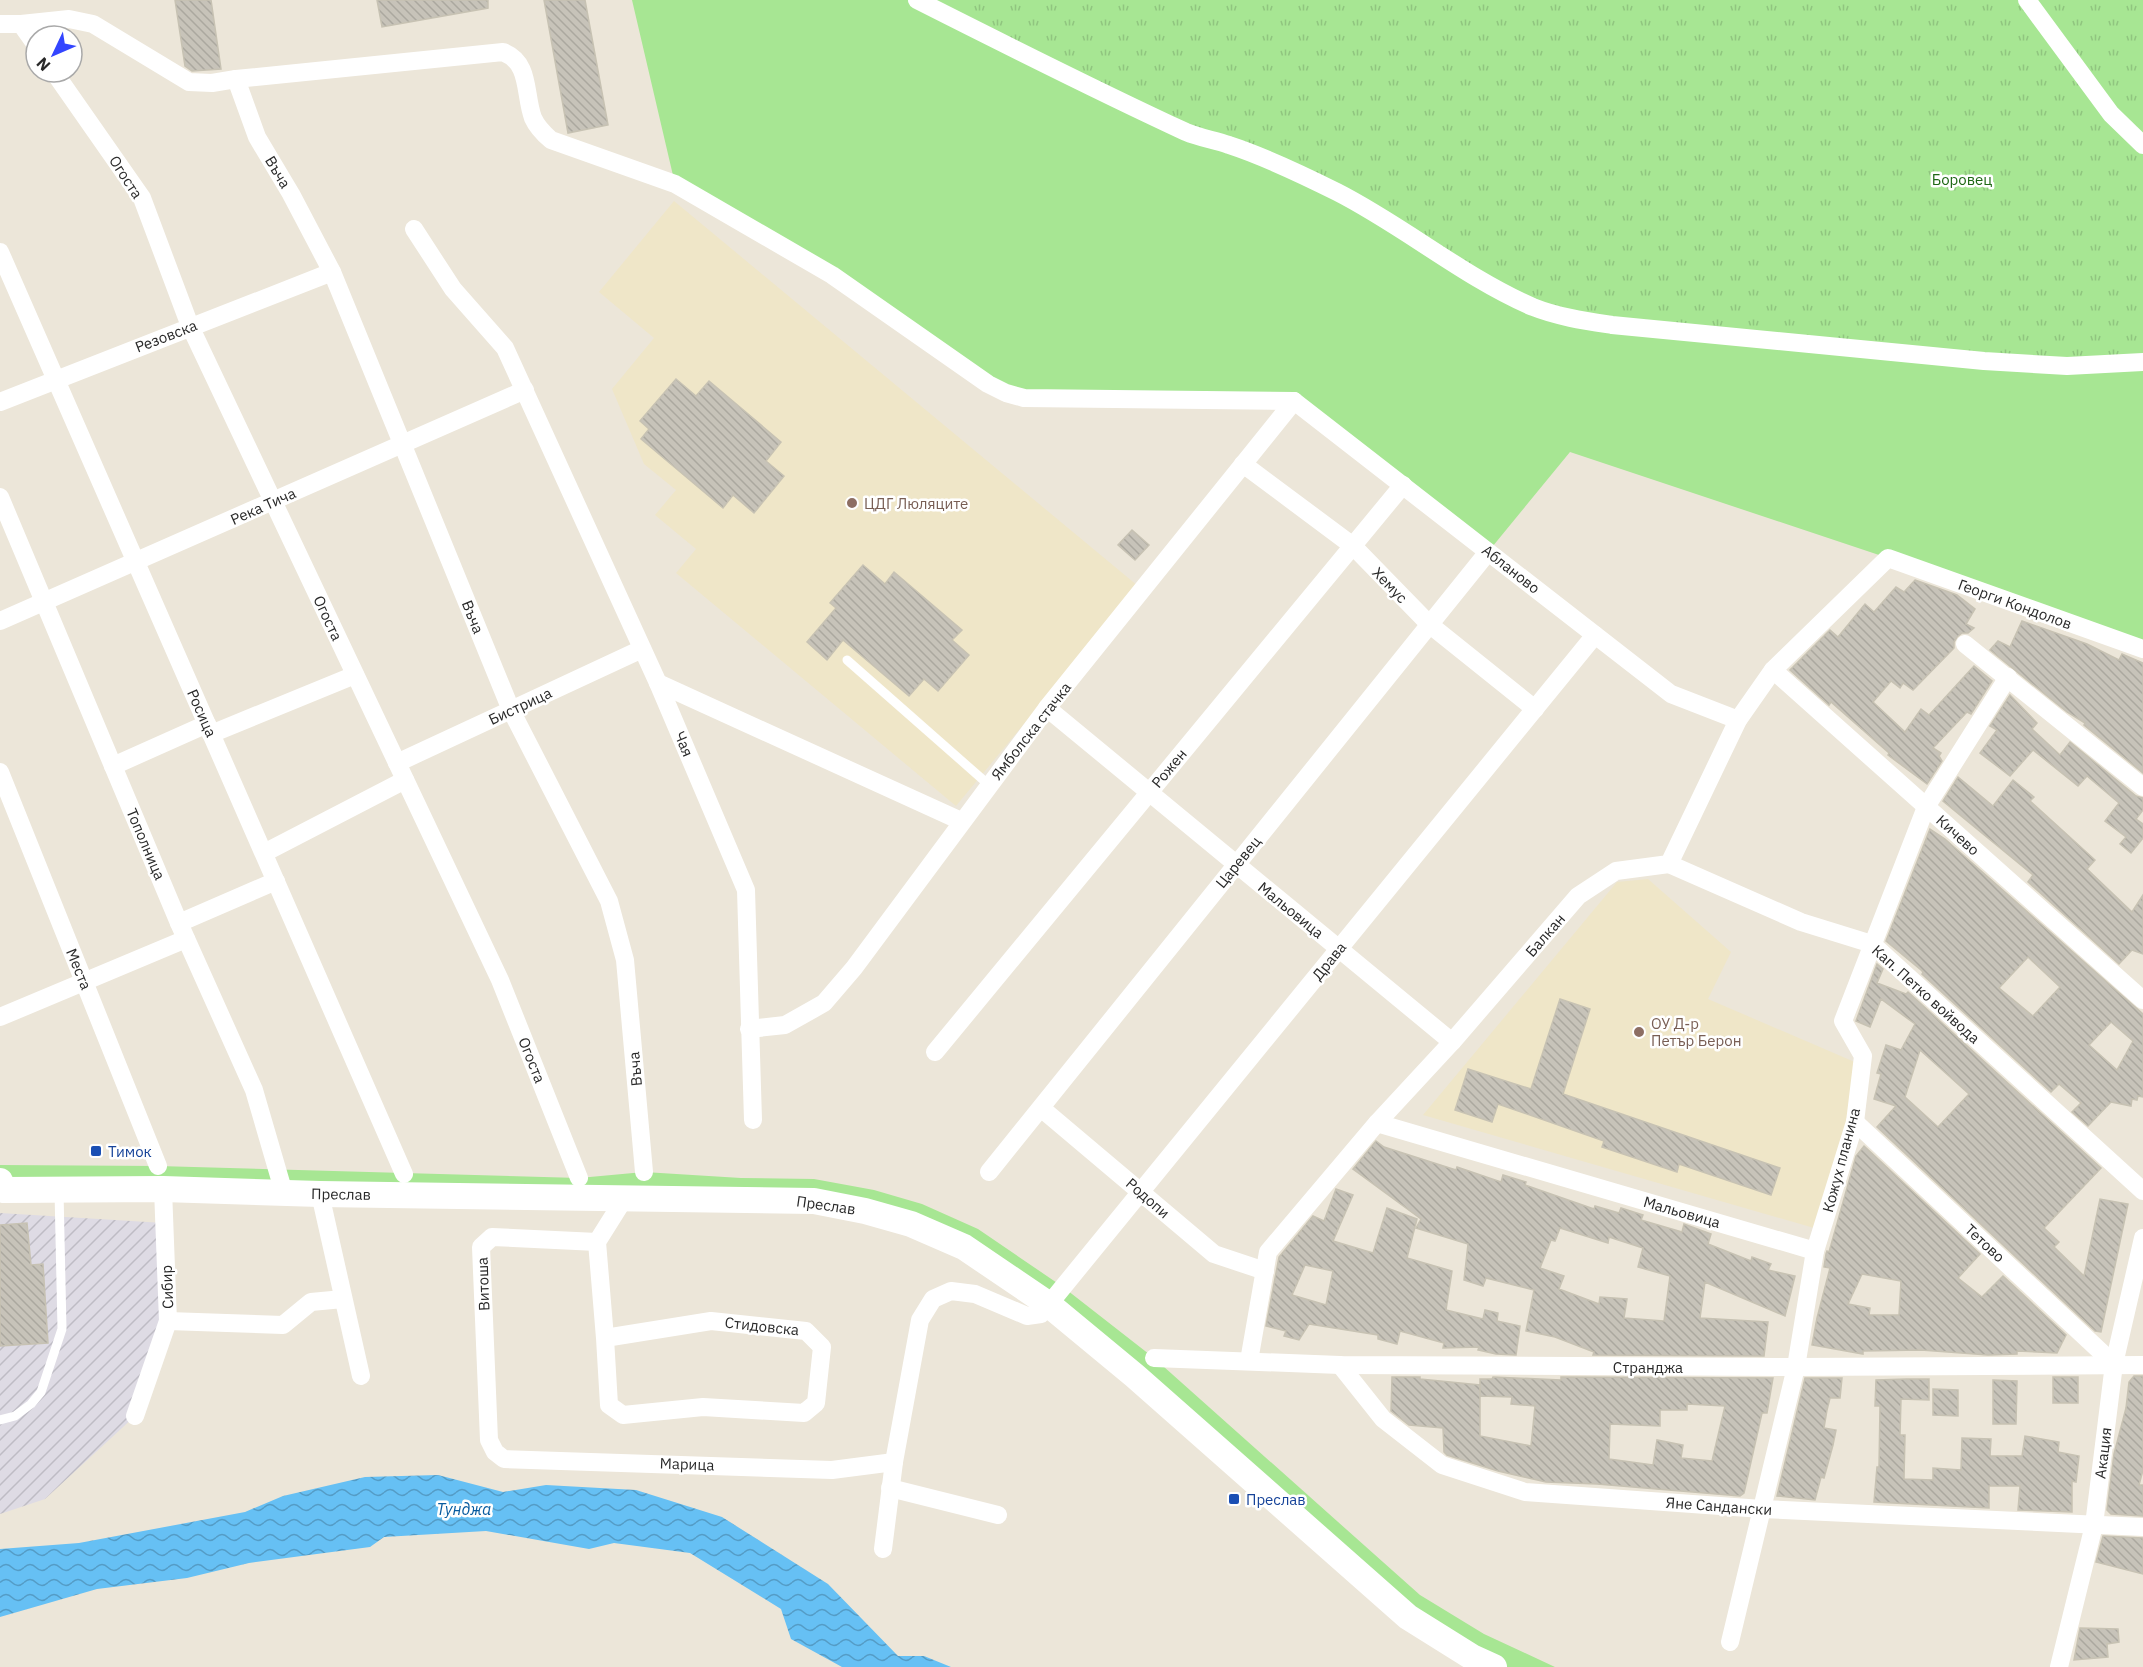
<svg xmlns="http://www.w3.org/2000/svg" width="2143" height="1667" font-family="'IBM Plex Sans',sans-serif">
	<style>
		.industrial { fill: url(#industrial-furrows) }
		.education { fill: #efe6c8 }
		.grass { fill: #a7e693 }
		.park { fill: url(#park-tufts) }
		.water { fill: url(#water-waves) }
		.building { fill: url(#building-back-hatch); stroke: #c7c2b3; stroke-width: 1.5; fill-rule: evenodd }
		.lines { fill: none; stroke-linecap: round; stroke-linejoin: round }
		.lane { stroke: #fff; stroke-width: 9 }
		.street { stroke: #fff; stroke-width: 18 }
		.secondary { stroke: #fff; stroke-width: 26 }
		.education-dot { fill: #8d6e63; stroke: #fff; stroke-width: 2 }
		.transit-dot { fill: #1a4fb4; stroke: #fff; stroke-width: 2 }
		.labels { text-anchor: middle; dominant-baseline: central; stroke-width: 5; stroke-linejoin: round; paint-order: stroke }
		.street-label { font-size: 15px; fill: #292929; stroke: #fff }
		.park-label { font-size: 15px; fill: #1f6816; stroke: #fff }
		.education-label { font-size: 15px; fill: #785e54; stroke: #fff; text-anchor: start }
		.transit-label { font-size: 15px; fill: #164399; stroke: #fff; text-anchor: start }
		.water-label { font-size: 16px; font-style: italic; fill: #075b9f; stroke: #fff }
	</style>
	<defs>
		<pattern id="industrial-furrows" width="10" height="10" patternUnits="userSpaceOnUse" patternTransform="scale(1.5)"><rect width="10" height="10" fill="#dedbe4"/><path d="M-1 1l2-2M0 10L10 0M9 11l2-2" fill="none" stroke="#bebcc4"/></pattern>
		<pattern id="park-tufts" width="24" height="20" patternUnits="userSpaceOnUse" patternTransform="scale(1.5)"><rect width="24" height="20" fill="#a7e693"/><path d="M3 7l-1-3M5 7V3M7 7l1-3M15 17l-1-3M17 17v-4M19 17l1-3" fill="none" stroke="#90c57f"/></pattern>
		<pattern id="water-waves" width="16" height="10" patternUnits="userSpaceOnUse" patternTransform="scale(1.5)"><rect width="16" height="10" fill="#66c0f4"/><path d="M0 5q4-4 8 0t8 0" fill="none" stroke="#549cc6"/></pattern>
		<pattern id="building-back-hatch" width="6" height="6" patternUnits="userSpaceOnUse" patternTransform="scale(1.5)"><rect width="6" height="6" fill="#c7c3b9"/><path d="M-1 5l2 2M0 0l6 6M5-1l2 2" fill="none" stroke="#aba89f"/></pattern>
	</defs>
	<rect width="100%" height="100%" fill="#ece6d9"/>
	<path class="industrial" d="M 0,1213 L 164,1223 L 168,1321 L 135,1416 L 45,1499 L 0,1514 Z"/>
	<g class="education">
		<path d="M 674,201 L 1138,586 L 956,806 L 676,573 L 696,549 L 655,515 L 676,490 L 644,464 L 612,389 L 654,338 L 599,292 Z"/>
		<path d="M 1648,879 L 1731,952 L 1708,999 L 1864,1066 L 1814,1228 L 1423,1115 L 1617,882 Z"/>
	</g>
	<g class="grass">
		<path d="M 632,0 L 917,0 L 2143,362 L 2143,649 L 1888,558 L 1570,452 L 1488,552 L 1294,401 L 1024,398 L 675,184 Z"/>
		<path d="M 0,1165 L 158,1166 L 579,1178 L 644,1172 L 741,1178 L 814,1179 L 874,1190 L 922,1204 L 978,1229 L 1063,1287 L 1154,1358 L 1420,1595 L 1484,1634 L 1555,1667 L 1494,1667 L 1472,1657 L 964,1247 L 865,1211 L 0,1190 Z"/>
	</g>
	<path class="park" d="M 917,0 L 2143,0 L 2143,362 L 2067,366 L 1535,308 L 1408,232 Z"/>
	<path class="water" d="M 438,1475 L 503,1492 L 546,1485 L 636,1490 L 722,1517 L 828,1584 L 898,1656 L 924,1656 L 951,1667 L 842,1667 L 791,1639 L 781,1609 L 690,1553 L 614,1543 L 589,1549 L 486,1531 L 384,1537 L 370,1547 L 249,1563 L 187,1578 L 97,1589 L 0,1617 L 0,1549 L 79,1543 L 245,1512 L 283,1496 L 365,1477 Z"/>
	<g class="building">
		<path d="M 175,0 L 211,0 L 221,69 L 192,71 L 185,66 Z"/>
		<path d="M 377,0 L 488,0 L 488,8 L 382,27 Z"/>
		<path d="M 544,0 L 585,0 L 608,125 L 568,133 Z"/>
		<path d="M 676,379 L 696,396 L 709,381 L 781,442 L 766,461 L 784,476 L 754,513 L 733,495 L 723,508 L 641,439 L 649,429 L 640,421 Z"/>
		<path d="M 1132,530 L 1149,545 L 1135,560 L 1118,545 Z"/>
		<path d="M 863,565 L 885,584 L 894,572 L 962,630 L 952,640 L 969,655 L 938,691 L 924,679 L 909,696 L 843,640 L 827,660 L 807,642 L 836,608 L 830,603 Z"/>
		<path d="M 1915,580 L 1957,595 L 1975,609 L 1966,624 L 1974,628 L 1968,633 L 1962,633 L 1957,637 L 1954,642 L 1954,648 L 1913,690 L 1903,683 L 1900,688 L 1891,681 L 1873,702 L 1905,732 L 1921,709 L 1929,715 L 1974,666 L 1992,681 L 1971,714 L 1967,712 L 1933,748 L 1941,753 L 1939,756 L 1942,761 L 1927,784 L 1888,755 L 1889,753 L 1831,702 L 1829,705 L 1790,670 L 1830,630 L 1838,637 L 1865,604 L 1874,612 L 1896,587 L 1904,592 Z"/>
		<path d="M 2022,621 L 2087,644 L 2119,660 L 2122,654 L 2143,663 L 2143,773 L 2084,725 L 2085,723 L 2067,712 L 1990,650 L 1998,641 L 2010,647 Z"/>
		<path d="M 2010,695 L 2037,723 L 2032,729 L 2060,755 L 2070,742 L 2136,796 L 2143,798 L 2143,810 L 2136,819 L 2143,824 L 2143,838 L 2131,853 L 2120,844 L 2126,837 L 2105,821 L 2119,803 L 2087,776 L 2078,786 L 2033,750 L 2010,776 L 1980,753 L 1997,730 L 1990,726 Z"/>
		<path d="M 1958,777 L 1993,806 L 2013,780 L 2034,797 L 2030,801 L 2095,860 L 2087,869 L 2132,912 L 2143,895 L 2143,954 L 2132,950 L 2119,964 L 2028,882 L 2033,875 L 1943,801 Z"/>
		<path d="M 1930,829 L 1945,839 L 2143,1014 L 2143,1097 L 2138,1096 L 2137,1100 L 2132,1099 L 2131,1106 L 2111,1102 L 2088,1126 L 2072,1112 L 2081,1103 L 2059,1084 L 2051,1092 L 1922,974 L 1923,972 L 1921,970 L 1886,941 ZM 2028,957 L 2060,987 L 2033,1016 L 1999,988 ZM 2111,1022 L 2133,1041 L 2117,1070 L 2089,1045 Z"/>
		<path d="M 1877,964 L 1883,969 L 1877,983 L 1906,994 L 1908,992 L 2101,1168 L 2044,1228 L 2059,1242 L 2054,1247 L 2084,1276 L 2100,1199 L 2128,1204 L 2101,1332 L 2095,1331 L 1877,1127 L 1896,1106 L 1874,1099 L 1881,1074 L 1877,1073 L 1886,1045 L 1901,1050 L 1915,1024 L 1881,999 L 1870,1027 L 1856,1021 ZM 1920,1050 L 1969,1094 L 1938,1127 L 1905,1097 Z"/>
		<path d="M 1560,999 L 1590,1009 L 1563,1094 L 1780,1168 L 1771,1195 L 1679,1164 L 1677,1172 L 1602,1147 L 1604,1141 L 1498,1104 L 1492,1122 L 1455,1110 L 1468,1069 L 1531,1089 Z"/>
		<path d="M 1376,1141 L 1384,1147 L 1456,1170 L 1457,1167 L 1501,1182 L 1503,1175 L 1526,1182 L 1525,1185 L 1594,1209 L 1595,1206 L 1619,1213 L 1621,1208 L 1643,1215 L 1641,1220 L 1682,1232 L 1684,1224 L 1711,1234 L 1708,1244 L 1751,1261 L 1752,1257 L 1771,1264 L 1768,1270 L 1795,1276 L 1785,1316 L 1705,1282 L 1700,1318 L 1768,1322 L 1764,1356 L 1593,1355 L 1594,1352 L 1555,1337 L 1526,1331 L 1534,1290 L 1486,1278 L 1483,1286 L 1464,1280 L 1468,1244 L 1416,1228 L 1421,1219 L 1353,1169 ZM 1560,1228 L 1608,1243 L 1609,1237 L 1643,1248 L 1638,1267 L 1670,1276 L 1664,1321 L 1624,1318 L 1627,1299 L 1600,1297 L 1599,1304 L 1559,1289 L 1564,1276 L 1540,1268 L 1551,1240 L 1555,1241 Z"/>
		<path d="M 1864,1146 L 1980,1254 L 1958,1278 L 1982,1297 L 2003,1276 L 2066,1335 L 2057,1353 L 2017,1351 L 2017,1354 L 1988,1355 L 1921,1350 L 1863,1351 L 1863,1354 L 1812,1345 L 1817,1318 L 1830,1268 L 1824,1267 L 1826,1254 L 1827,1251 L 1829,1252 L 1856,1156 ZM 1862,1274 L 1901,1281 L 1899,1315 L 1869,1315 L 1870,1308 L 1848,1304 Z"/>
		<path d="M 1336,1189 L 1353,1195 L 1333,1241 L 1373,1253 L 1387,1208 L 1417,1219 L 1407,1258 L 1452,1271 L 1446,1310 L 1483,1319 L 1485,1310 L 1498,1313 L 1497,1321 L 1520,1326 L 1516,1355 L 1496,1354 L 1478,1350 L 1479,1347 L 1443,1348 L 1444,1343 L 1400,1331 L 1397,1344 L 1378,1339 L 1378,1335 L 1309,1324 L 1299,1340 L 1284,1336 L 1286,1331 L 1266,1326 L 1279,1257 L 1313,1216 L 1324,1221 ZM 1305,1265 L 1333,1271 L 1326,1305 L 1292,1295 Z"/>
		<path d="M 27,1223 L 31,1265 L 43,1264 L 48,1343 L 0,1346 L 0,1225 Z"/>
		<path d="M 2134,1376 L 2143,1376 L 2143,1470 L 2139,1485 L 2143,1485 L 2143,1516 L 2111,1514 L 2107,1510 L 2114,1454 L 2126,1408 L 2129,1382 Z"/>
		<path d="M 1392,1377 L 1420,1377 L 1420,1379 L 1480,1385 L 1480,1396 L 1480,1379 L 1492,1379 L 1493,1377 L 1561,1380 L 1561,1377 L 1773,1378 L 1767,1413 L 1762,1413 L 1744,1493 L 1740,1496 L 1597,1484 L 1546,1482 L 1498,1471 L 1447,1455 L 1444,1452 L 1443,1428 L 1409,1425 L 1391,1411 ZM 1480,1396 L 1512,1397 L 1511,1404 L 1535,1406 L 1531,1446 L 1480,1436 ZM 1687,1404 L 1725,1406 L 1712,1461 L 1681,1458 L 1683,1445 L 1657,1440 L 1653,1465 L 1609,1459 L 1610,1424 L 1660,1426 L 1660,1410 L 1687,1410 Z"/>
		<rect x="2053" y="1377" width="25" height="26"/>
		<path d="M 1805,1378 L 1842,1378 L 1840,1398 L 1830,1398 L 1827,1410 L 1824,1428 L 1836,1430 L 1833,1445 L 1824,1478 L 1821,1477 L 1815,1500 L 1777,1496 Z"/>
		<path d="M 1907,1379 L 1929,1379 L 1929,1400 L 1901,1399 L 1900,1435 L 1905,1435 L 1904,1479 L 1933,1480 L 1933,1468 L 1961,1470 L 1962,1438 L 1991,1439 L 1990,1456 L 2022,1456 L 2025,1436 L 2059,1442 L 2058,1452 L 2079,1456 L 2076,1482 L 2072,1481 L 2072,1512 L 2018,1510 L 2020,1486 L 1989,1486 L 1989,1508 L 1874,1502 L 1877,1467 L 1879,1467 L 1880,1406 L 1875,1406 L 1876,1380 Z"/>
		<path d="M 1993,1380 L 2017,1381 L 2016,1424 L 1993,1424 Z"/>
		<path d="M 1933,1389 L 1958,1390 L 1958,1416 L 1933,1415 Z"/>
		<path d="M 2103,1536 L 2143,1538 L 2143,1574 L 2096,1562 Z"/>
		<path d="M 2080,1628 L 2118,1629 L 2119,1642 L 2107,1644 L 2108,1657 L 2074,1660 Z"/>
	</g>
	<g class="lines">
		<g class="lane">
			<path d="M 847,660 L 989,785"/>
			<path d="M 0,1420 L 15,1416 L 31,1404 L 41,1392 L 62,1329 L 59,1191"/>
		</g>
		<g class="street">
			<path d="M 917,0 C 1006,45 1095,90 1186,132 C 1200,138 1215,140 1229,145 C 1266,157 1303,175 1337,192 C 1404,226 1465,278 1533,307 C 1558,317 1586,321 1612,325 L 1984,361 L 2067,366 L 2143,362"/>
			<path d="M 2027,0 L 2111,114 L 2143,145"/>
			<path d="M 0,24 L 21,24 L 36,45"/>
			<path d="M 21,24 L 69,19 L 93,24 L 189,82 L 212,83 L 236,79 L 503,52 C 531,63 524,94 533,118 C 537,127 544,134 551,140 L 675,184 L 832,275 L 988,384 L 1006,393 L 1024,398 L 1294,401"/>
			<path d="M 54,72 L 142,198 L 190,326 L 500,980 L 579,1178"/>
			<path d="M 236,79 L 257,137 L 291,194 L 332,272 L 511,710 L 609,901 L 625,960 L 644,1172"/>
			<path d="M 414,229 L 453,289 L 505,348 L 658,683 L 746,890 L 753,1120"/>
			<path d="M 0,252 L 404,1174"/>
			<path d="M 1294,401 L 1671,694 L 1738,720"/>
			<path d="M 0,402 L 332,272"/>
			<path d="M 1243,464 L 1353,546 L 1429,624 L 1535,709"/>
			<path d="M 0,497 L 179,923 L 254,1090 L 284,1193"/>
			<path d="M 0,621 L 525,390"/>
			<path d="M 1965,644 L 2143,787"/>
			<path d="M 1773,670 L 2143,1000"/>
			<path d="M 658,683 L 961,821"/>
			<path d="M 1047,708 L 1452,1042"/>
			<path d="M 211,734 L 355,675"/>
			<path d="M 397,763 L 642,649"/>
			<path d="M 113,766 L 207,724"/>
			<path d="M 0,772 L 158,1166"/>
			<path d="M 264,853 L 405,780"/>
			<path d="M 1669,864 L 1801,922 L 1872,944 L 2143,1191"/>
			<path d="M 179,923 L 276,881"/>
			<path d="M 0,1017 L 186,939"/>
			<path d="M 749,1029 L 785,1025 L 824,1003 L 854,968 L 1047,708 L 1294,401"/>
			<path d="M 935,1052 L 1403,485"/>
			<path d="M 1041,1108 L 1214,1254 L 1265,1271"/>
			<path d="M 1855,1122 L 2114,1364"/>
			<path d="M 1377,1123 L 1815,1251"/>
			<path d="M 989,1172 L 1488,552"/>
			<path d="M 320,1194 L 361,1376"/>
			<path d="M 597,1242 L 492,1237 L 481,1247 L 489,1440 L 495,1452 L 504,1459 L 832,1470 L 894,1462"/>
			<path d="M 168,1321 L 283,1325 L 311,1302 L 343,1299"/>
			<path d="M 605,1338 L 711,1321 L 806,1331 L 822,1347 L 816,1403 L 804,1413 L 703,1407 L 623,1415 L 609,1405 L 605,1338 L 597,1242 L 624,1199"/>
			<path d="M 1154,1358 L 1340,1365 L 1796,1367 L 2143,1365"/>
			<path d="M 1249,1361 L 1268,1252 L 1377,1123 L 1452,1042 L 1578,896 L 1616,871 L 1669,864 L 1738,720 L 1773,670 L 1888,558 L 2143,649"/>
			<path d="M 1340,1365 L 1383,1419 L 1442,1465 L 1525,1492 L 1762,1509 L 2143,1527"/>
			<path d="M 135,1416 L 168,1321 L 163,1189"/>
			<path d="M 890,1488 L 998,1515"/>
			<path d="M 883,1549 L 894,1462 L 920,1320 L 933,1299 L 951,1291 L 975,1294 L 1027,1316 L 1041,1314 L 1595,635"/>
			<path d="M 1730,1642 L 1796,1367 L 1815,1251 L 1855,1122 L 1863,1056 L 1843,1021 L 1926,807 L 2008,677"/>
			<path d="M 2059,1667 L 2094,1525 L 2114,1364 L 2143,1238"/>
		</g>
		<path class="secondary" d="M 0,1181 L 4,1190 L 163,1189 L 320,1194 L 814,1201 L 865,1211 L 911,1224 L 964,1247 L 1048,1304 L 1135,1376 L 1408,1617 L 1472,1657 L 1494,1667"/>
	</g>
	<g class="education-dot">
		<circle cx="852" cy="503" r="6"/>
		<circle cx="1639" cy="1032" r="6"/>
	</g>
	<g class="transit-dot">
		<rect x="90" y="1145" width="12" height="12" rx="3"/>
		<rect x="1228" y="1493" width="12" height="12" rx="3"/>
	</g>
	<g class="labels">
		<g class="street-label">
			<text transform="translate(278 172) rotate(59)">Въча</text>
			<text transform="translate(126 177) rotate(57)">Огоста</text>
			<text transform="translate(166 336) rotate(-21)">Резовска</text>
			<text transform="translate(263 506) rotate(-24)">Река Тича</text>
			<text transform="translate(1511 569) rotate(38)">Абланово</text>
			<text transform="translate(1390 585) rotate(46)">Хемус</text>
			<text transform="translate(2015 604) rotate(20)">Георги Кондолов</text>
			<text transform="translate(473 617) rotate(68)">Въча</text>
			<text transform="translate(328 618) rotate(65)">Огоста</text>
			<text transform="translate(520 706) rotate(-25)">Бистрица</text>
			<text transform="translate(202 713) rotate(66)">Росица</text>
			<text transform="translate(1031 731) rotate(-52)">Ямболска стачка</text>
			<text transform="translate(684 744) rotate(67)">Чая</text>
			<text transform="translate(1169 768) rotate(-50)">Рожен</text>
			<text transform="translate(1958 835) rotate(42)">Кичево</text>
			<text transform="translate(146 844) rotate(67)">Тополница</text>
			<text transform="translate(1238 862) rotate(-51)">Царевец</text>
			<text transform="translate(1291 910) rotate(39)">Мальовица</text>
			<text transform="translate(1545 935) rotate(-49)">Балкан</text>
			<text transform="translate(1329 961) rotate(-51)">Драва</text>
			<text transform="translate(79 969) rotate(68)">Места</text>
			<text transform="translate(1926 994) rotate(42)">Кап. Петко войвода</text>
			<text transform="translate(532 1060) rotate(68)">Огоста</text>
			<text transform="translate(635 1069) rotate(-95)">Въча</text>
			<text transform="translate(1841 1160) rotate(-75)">Кожух планина</text>
			<text transform="translate(341 1194) rotate(1)">Преслав</text>
			<text transform="translate(1148 1198) rotate(41)">Родопи</text>
			<text transform="translate(826 1205) rotate(8)">Преслав</text>
			<text transform="translate(1682 1212) rotate(16)">Мальовица</text>
			<text transform="translate(1985 1243) rotate(43)">Тетово</text>
			<text transform="translate(483 1284) rotate(-92)">Витоша</text>
			<text transform="translate(167 1287) rotate(-92)">Сибир</text>
			<text transform="translate(762 1326) rotate(6)">Стидовска</text>
			<text x="1648" y="1367">Странджа</text>
			<text transform="translate(2103 1453) rotate(-83)">Акация</text>
			<text transform="translate(687 1464) rotate(2)">Марица</text>
			<text transform="translate(1719 1506) rotate(4)">Яне Сандански</text>
		</g>
		<g class="park-label">
			<text x="1962" y="179">Боровец</text>
		</g>
		<g class="education-label">
			<text x="864" y="503">ЦДГ Люляците</text>
			<text x="1651" y="1023">ОУ Д-р<tspan x="1651" dy="17">Петър Берон</tspan></text>
		</g>
		<g class="transit-label">
			<text x="108" y="1151">Тимок</text>
			<text x="1246" y="1499">Преслав</text>
		</g>
		<g class="water-label">
			<text x="464" y="1509">Тунджа</text>
		</g>
	</g>
	<g transform="translate(54 54) rotate(226)"><circle r="28" fill="#ffffff" stroke="#a9a9a9" stroke-width="1.5"/>
	<path d="M0-4.5L10 22L0 15L-10 22Z" fill="#3345ff"/>
	<text y="-9" font-size="16" font-weight="bold" text-anchor="middle" fill="#292929">N</text>
	</g>
</svg>
